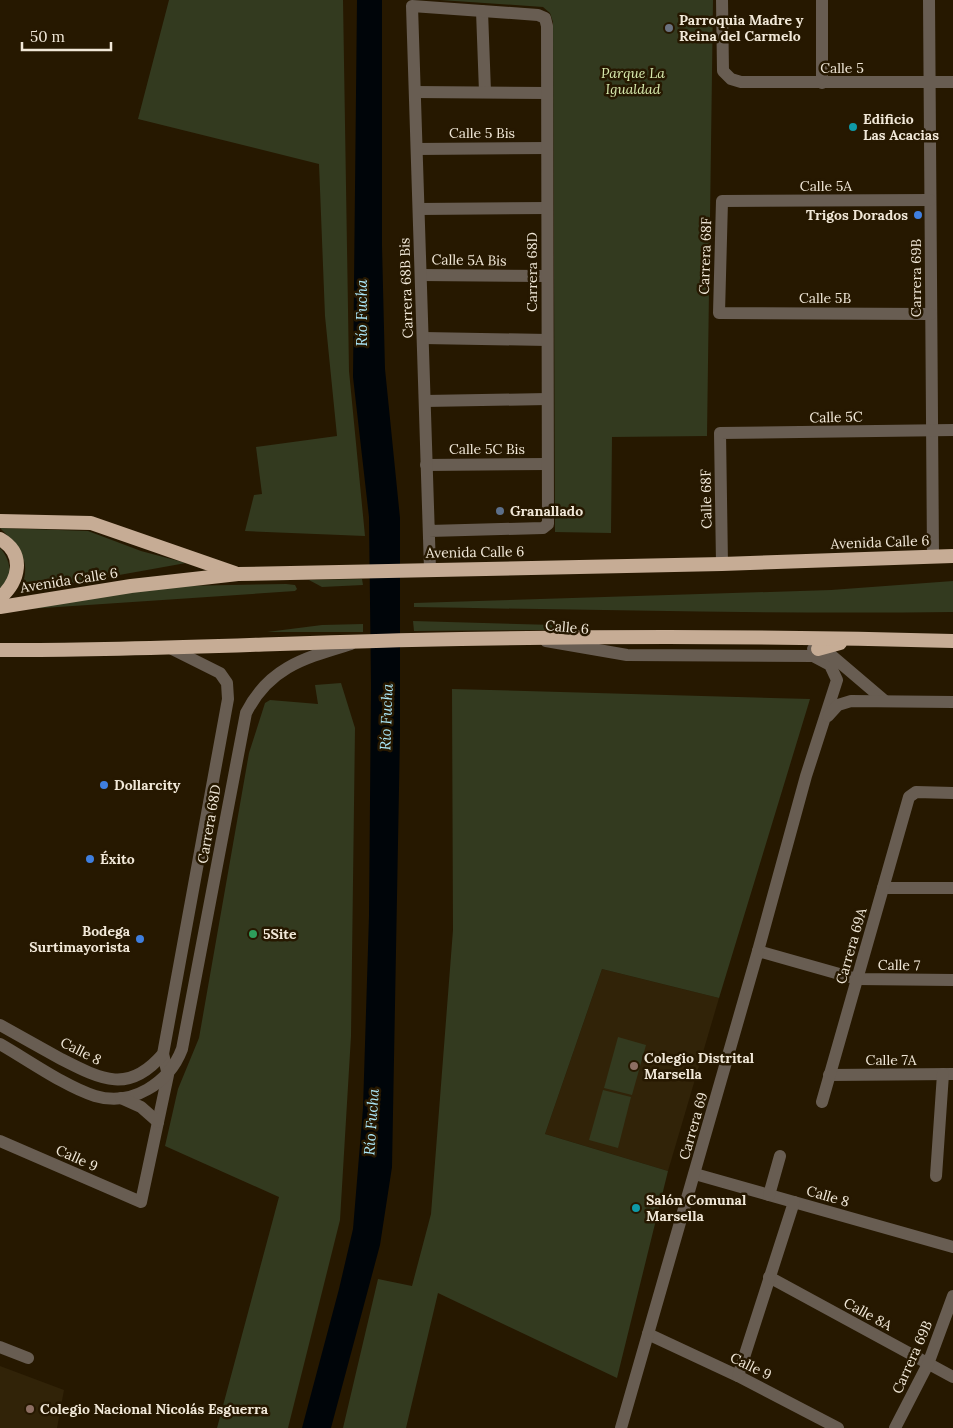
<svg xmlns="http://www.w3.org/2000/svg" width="953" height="1428" font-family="Lora,serif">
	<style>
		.built { fill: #312308 }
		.green { fill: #333a1f }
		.water { fill: #000509 }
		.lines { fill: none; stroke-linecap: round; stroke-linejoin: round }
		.minor { stroke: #685d52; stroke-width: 12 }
		.tertiary { stroke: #685d52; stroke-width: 12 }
		.trunk { stroke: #c6ac95; stroke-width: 14 }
		.worship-dot { fill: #6b7280; stroke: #261800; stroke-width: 2 }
		.culture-dot { fill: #0f9aa8; stroke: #261800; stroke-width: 2 }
		.shop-dot { fill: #3f7fe0; stroke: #261800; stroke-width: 2 }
		.service-dot { fill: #5c6f8a; stroke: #261800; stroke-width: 2 }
		.leisure-dot { fill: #2e9e5b; stroke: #261800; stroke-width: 2 }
		.education-dot { fill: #8d6e63; stroke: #261800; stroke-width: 2 }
		.labels { text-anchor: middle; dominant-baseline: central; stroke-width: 5; stroke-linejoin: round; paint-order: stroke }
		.poi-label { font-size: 14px; font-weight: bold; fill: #f1e8d8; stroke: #261800; text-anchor: start }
		.street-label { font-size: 14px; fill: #f1e8d8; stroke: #261800 }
		.park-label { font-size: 14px; font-style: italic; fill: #d8eaad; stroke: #261800 }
		.water-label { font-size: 15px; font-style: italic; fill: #ade9fa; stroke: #261800 }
	</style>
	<rect width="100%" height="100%" fill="#261800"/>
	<g class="built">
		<path d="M 602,969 L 719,998 L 668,1171 L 545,1134 Z"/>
		<path d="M 0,1366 L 64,1390 L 57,1428 L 0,1428 Z"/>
	</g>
	<g class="green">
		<path d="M 169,0 L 343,0 L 349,371 L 365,536 L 245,531 L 254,495 L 262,494 L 256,447 L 337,436 L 325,316 L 319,164 L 138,119 Z"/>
		<path d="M 440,0 L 713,0 L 707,436 L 612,437 L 611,533 L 555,532 L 553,22 L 550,13 L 543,7 Z"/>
		<path d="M 0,528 L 88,531 L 141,551 L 186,563 L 19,593 C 34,562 20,548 0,528 Z"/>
		<path d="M 0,548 C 10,558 15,579 0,588 Z"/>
		<path d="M 362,579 L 363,585 L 322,587 L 309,580 Z"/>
		<path d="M 953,581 L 953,612 C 773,614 594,610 414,607 L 414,603 L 831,590 Z"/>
		<path d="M 286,584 L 295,585 L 297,589 L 295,591 L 28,609 L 95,597 L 181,586 Z"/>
		<path d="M 413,621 L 555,625 L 555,630 L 414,631 Z"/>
		<path d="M 363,624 L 363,632 L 267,632 L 322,625 Z"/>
		<path d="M 341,683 L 355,728 L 351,1036 L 340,1220 L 288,1428 L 217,1428 L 279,1197 L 165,1146 L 178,1089 L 199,1038 L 249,753 L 265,703 L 270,700 L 318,704 L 315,685 Z"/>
		<path d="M 452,689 L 810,699 L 719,998 L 602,969 L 545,1134 L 668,1171 L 617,1378 L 438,1293 L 406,1428 L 343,1428 L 378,1279 L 412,1286 L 431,1214 L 453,930 Z"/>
		<path d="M 618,1037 L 646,1045 L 632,1095 L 604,1088 Z"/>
		<path d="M 603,1090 L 631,1097 L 618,1148 L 589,1140 Z"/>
	</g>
	<path class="water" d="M 357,0 L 382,0 L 382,246 L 385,369 L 400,518 L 400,734 L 392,1167 L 380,1245 L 331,1428 L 302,1428 L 339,1289 L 353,1229 L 363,1108 L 369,916 L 371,686 L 369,517 L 353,377 Z"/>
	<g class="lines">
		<g class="minor">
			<path d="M 929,0 L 933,557"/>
			<path d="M 482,11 L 485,92"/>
			<path d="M 822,83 L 822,0"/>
			<path d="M 415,92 L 547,93"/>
			<path d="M 417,149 L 547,148"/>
			<path d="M 930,200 L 722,201 L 719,313 L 931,314"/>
			<path d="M 419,209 L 547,208"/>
			<path d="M 421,275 L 547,276"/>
			<path d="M 423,338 L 547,340"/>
			<path d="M 425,401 L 547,399"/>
			<path d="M 426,465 L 547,464"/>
			<path d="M 429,531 L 543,528 L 548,524 L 547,26 L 545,18 L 538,15 L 412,6 L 430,569"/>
			<path d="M 722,564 L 720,433 L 953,430"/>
			<path d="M 883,888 L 953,888"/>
			<path d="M 758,951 L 857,979 L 953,980"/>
			<path d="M 829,1075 L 953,1074"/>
			<path d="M 822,1102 L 909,797 L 916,792 L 953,793"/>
			<path d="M 0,1141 L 141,1202 L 168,1075 L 163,1054"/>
			<path d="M 695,1174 L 953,1247"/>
			<path d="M 936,1176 L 943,1074"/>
			<path d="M 769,1195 L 780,1156"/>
			<path d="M 769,1277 L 953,1377"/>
			<path d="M 648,1334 L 738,1376 L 838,1428"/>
			<path d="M 0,1347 L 28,1358"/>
			<path d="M 738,1376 L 794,1202"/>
			<path d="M 895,1428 L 928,1364 L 953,1296"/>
		</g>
		<g class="tertiary">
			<path d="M 722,0 L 723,71 L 731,79 L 741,82 L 953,82"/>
			<path d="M 546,641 L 627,655 L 813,656 L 830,665 L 837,680 L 806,776 L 758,951 L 621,1428"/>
			<path d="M 813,649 L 831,655 L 885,701"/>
			<path d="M 828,716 L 838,705 L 851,701 L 953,702"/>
			<path d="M 0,1025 C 20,1036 41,1048 61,1059 C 102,1080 129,1094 163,1054 L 228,699 L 227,683 L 220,673 L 172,649"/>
			<path d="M 0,1044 C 28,1060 66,1087 95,1096 C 132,1107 169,1083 182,1049 L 246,713 C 269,667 305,658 351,644"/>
			<path d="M 121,1098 L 141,1107 L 158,1122"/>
		</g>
		<g class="trunk">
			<path d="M 0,521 L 91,523 L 235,573"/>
			<path d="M 0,539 C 26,554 19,581 0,598"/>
			<path d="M 0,607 L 131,586 L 238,574 L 722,564 L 953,556"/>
			<path d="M 818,649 L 840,643"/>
			<path d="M 0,650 C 137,651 274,643 412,640 C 592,636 773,636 953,641"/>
		</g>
	</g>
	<circle class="worship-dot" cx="669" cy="28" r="5"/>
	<g class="culture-dot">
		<circle cx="853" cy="127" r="5"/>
		<circle cx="636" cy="1208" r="5"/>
	</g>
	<g class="shop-dot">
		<circle cx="918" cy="215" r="5"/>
		<circle cx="104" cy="785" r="5"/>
		<circle cx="90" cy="859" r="5"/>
		<circle cx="140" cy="939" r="5"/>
	</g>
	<circle class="service-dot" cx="500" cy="511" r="5"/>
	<circle class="leisure-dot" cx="253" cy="934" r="5"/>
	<g class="education-dot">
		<circle cx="634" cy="1066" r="5"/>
		<circle cx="30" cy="1409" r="5"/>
	</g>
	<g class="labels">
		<g class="poi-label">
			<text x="679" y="20">Parroquia Madre y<tspan x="679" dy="16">Reina del Carmelo</tspan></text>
			<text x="863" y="119">Edificio<tspan x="863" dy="16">Las Acacias</tspan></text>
			<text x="908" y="215" text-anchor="end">Trigos Dorados</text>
			<text x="510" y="511">Granallado</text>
			<text x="114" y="785">Dollarcity</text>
			<text x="100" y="859">Éxito</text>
			<text x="130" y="931" text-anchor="end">Bodega<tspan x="130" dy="16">Surtimayorista</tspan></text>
			<text x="263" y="934">5Site</text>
			<text x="644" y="1058">Colegio Distrital<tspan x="644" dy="16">Marsella</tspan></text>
			<text x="646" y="1200">Salón Comunal<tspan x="646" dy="16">Marsella</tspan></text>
			<text x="40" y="1409">Colegio Nacional Nicolás Esguerra</text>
		</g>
		<g class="street-label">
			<text x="842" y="68">Calle 5</text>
			<text x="482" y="133">Calle 5 Bis</text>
			<text x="826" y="186">Calle 5A</text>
			<text transform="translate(705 256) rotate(-88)">Carrera 68F</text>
			<text transform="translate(469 260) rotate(1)">Calle 5A Bis</text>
			<text transform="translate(532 272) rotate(-90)">Carrera 68D</text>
			<text transform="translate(916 278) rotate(-90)">Carrera 69B</text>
			<text transform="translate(406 288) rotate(-92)">Carrera 68B Bis</text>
			<text x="825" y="298">Calle 5B</text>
			<text transform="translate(836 417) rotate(-1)">Calle 5C</text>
			<text x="487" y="449">Calle 5C Bis</text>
			<text transform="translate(706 499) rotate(-91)">Calle 68F</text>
			<text transform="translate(880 542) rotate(-2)">Avenida Calle 6</text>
			<text transform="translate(475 552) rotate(-1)">Avenida Calle 6</text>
			<text transform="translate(69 580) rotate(-9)">Avenida Calle 6</text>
			<text transform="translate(567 627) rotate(5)">Calle 6</text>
			<text transform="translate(209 824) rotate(-80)">Carrera 68D</text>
			<text transform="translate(851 946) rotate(-74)">Carrera 69A</text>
			<text transform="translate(899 965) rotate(1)">Calle 7</text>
			<text transform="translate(81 1051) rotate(27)">Calle 8</text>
			<text x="891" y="1060">Calle 7A</text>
			<text transform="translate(693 1126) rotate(-74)">Carrera 69</text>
			<text transform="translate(77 1158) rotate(24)">Calle 9</text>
			<text transform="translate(828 1196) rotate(16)">Calle 8</text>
			<text transform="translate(868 1314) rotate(29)">Calle 8A</text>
			<text transform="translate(912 1357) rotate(-66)">Carrera 69B</text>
			<text transform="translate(751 1366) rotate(26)">Calle 9</text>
		</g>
		<g class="park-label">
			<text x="633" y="73">Parque La<tspan x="633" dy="16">Igualdad</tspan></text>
		</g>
		<g class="water-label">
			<text transform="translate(361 313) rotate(-90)">Río Fucha</text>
			<text transform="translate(386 717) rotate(-88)">Río Fucha</text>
			<text transform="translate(371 1122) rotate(-86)">Río Fucha</text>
		</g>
	</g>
	<path d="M22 42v8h89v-8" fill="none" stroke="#f1e8d8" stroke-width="2.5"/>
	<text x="30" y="42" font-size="15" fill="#f1e8d8" stroke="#261800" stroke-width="4" paint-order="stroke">50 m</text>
</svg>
